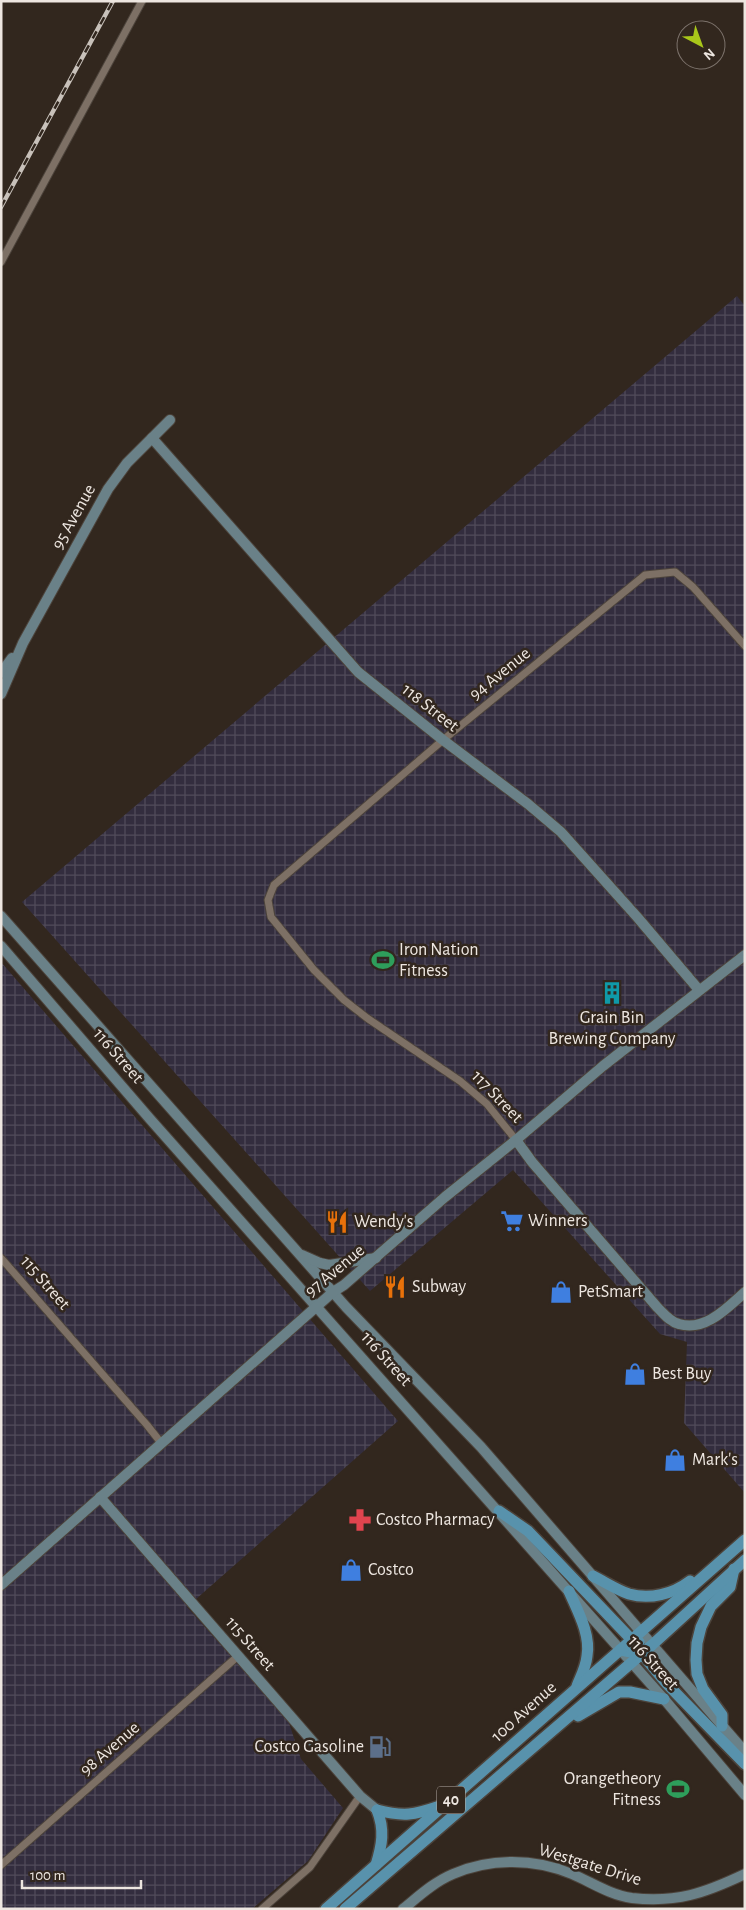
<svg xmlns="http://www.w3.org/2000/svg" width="746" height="1910" font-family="'Alegreya Sans',sans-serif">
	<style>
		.industrial { fill: url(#industrial-grid) }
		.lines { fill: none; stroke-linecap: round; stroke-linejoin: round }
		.street-casing { stroke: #4c433b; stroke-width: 9 }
		.secondary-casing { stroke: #4c433b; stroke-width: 12 }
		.primary-casing { stroke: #4c433b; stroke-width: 14 }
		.street { stroke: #7d7065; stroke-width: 7 }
		.secondary { stroke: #6a8188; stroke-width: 10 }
		.primary { stroke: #5892ac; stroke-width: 11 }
		.rail-casing { stroke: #c8c1ba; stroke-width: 4.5 }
		.rail { stroke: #32271e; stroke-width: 2.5; stroke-dasharray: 8; stroke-linecap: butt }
		.labels { text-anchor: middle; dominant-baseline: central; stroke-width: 5; stroke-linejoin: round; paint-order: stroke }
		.shield { fill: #32271e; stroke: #b5ada6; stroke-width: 1 }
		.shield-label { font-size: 16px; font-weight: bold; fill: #ede6e0 }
		.street-label { font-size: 18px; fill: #ede6e0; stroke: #32271e }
		.poi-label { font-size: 18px; fill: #ede6e0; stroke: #32271e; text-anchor: start }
	</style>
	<defs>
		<pattern id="industrial-grid" width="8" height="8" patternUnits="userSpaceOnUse" patternTransform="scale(1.25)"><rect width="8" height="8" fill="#332d3e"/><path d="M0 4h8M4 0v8" fill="none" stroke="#514b5a"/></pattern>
	</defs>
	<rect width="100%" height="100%" fill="#32271e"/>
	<g class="industrial">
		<path d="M 737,296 L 745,306 L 745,1493 L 684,1423 L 687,1342 L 660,1334 L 513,1170 L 370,1291 L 22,902 Z"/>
		<path d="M 1,962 L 398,1421 L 187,1607 L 288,1720 L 301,1759 L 343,1808 L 308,1861 L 252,1909 L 1,1909 Z"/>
	</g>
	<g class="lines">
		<defs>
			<g id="street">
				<path d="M 1,262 L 142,1"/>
				<path d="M 516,1140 L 487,1104 L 460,1081 L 367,1018 L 344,1000 L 314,970 L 271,917 L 268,900 L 274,885 L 443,740 L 645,575 L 675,572 L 693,587 L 745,646"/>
				<path d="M 1,1258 L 147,1425 L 162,1444"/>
				<path d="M 1,1865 L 238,1656"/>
				<path d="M 262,1909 L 310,1867 L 360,1796"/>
			</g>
			<g id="secondary">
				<path d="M 152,438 L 358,672 L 443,740 L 528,804 L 561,832 L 638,918 L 699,990"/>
				<path d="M 1,673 L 12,658"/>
				<path d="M 1,694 L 23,643 L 108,489 L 127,463 L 170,420"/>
				<path d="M 1,916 L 346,1307 L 481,1447 L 745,1752"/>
				<path d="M 1,946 L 150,1119 L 664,1699 L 745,1795"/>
				<path d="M 516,1140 L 532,1162 L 657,1307 C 663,1313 670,1322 679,1324 C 705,1332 727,1308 745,1292"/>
				<path d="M 302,1255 L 320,1263 L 329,1265 L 376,1258"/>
				<path d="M 100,1497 L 360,1796 L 377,1810"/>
				<path d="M 1,1585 L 333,1292 L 344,1285 L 445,1197 L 516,1140 L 603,1066 L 745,955"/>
				<path d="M 403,1909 C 419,1896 434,1882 453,1874 C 490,1858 534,1858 572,1874 C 591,1882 610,1895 632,1898 C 677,1903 705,1893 745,1874"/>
			</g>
			<g id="primary">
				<path d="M 499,1511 L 528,1531 L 632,1640 L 639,1642"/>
				<path d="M 593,1576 C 605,1582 617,1590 629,1594 C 650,1600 673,1594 690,1581"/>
				<path d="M 569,1591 C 577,1610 591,1634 587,1656 C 586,1667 581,1676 577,1686"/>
				<path d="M 620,1650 L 642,1654 L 667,1684 L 745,1764"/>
				<path d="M 578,1716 L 619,1692 L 630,1692 L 664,1699"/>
				<path d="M 722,1726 L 722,1715 L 703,1689 L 697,1674 L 696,1660 L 697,1643 L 701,1627 L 711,1606 L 730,1587 L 734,1569"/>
				<path d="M 377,1810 C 404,1817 414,1815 440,1806"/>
				<path d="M 376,1865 C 382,1845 385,1830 377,1810"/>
				<path d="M 326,1909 L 745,1540"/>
				<path d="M 345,1909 L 652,1645 L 745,1560"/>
			</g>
		</defs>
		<use href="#street" class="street-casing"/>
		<use href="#secondary" class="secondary-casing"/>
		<use href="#primary" class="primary-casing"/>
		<use href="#street" class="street"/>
		<use href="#secondary" class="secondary"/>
		<use href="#primary" class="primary"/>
		<defs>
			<path id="rail" d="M 1,207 L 113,1"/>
		</defs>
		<use href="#rail" class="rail-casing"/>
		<use href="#rail" class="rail"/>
	</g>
	<defs>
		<symbol id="stadium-bare" viewBox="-9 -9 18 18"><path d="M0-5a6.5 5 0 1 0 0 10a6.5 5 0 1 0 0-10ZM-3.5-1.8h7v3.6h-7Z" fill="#2e9e5b" stroke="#32271e" stroke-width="2.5" paint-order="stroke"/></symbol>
		<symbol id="building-bare" viewBox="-9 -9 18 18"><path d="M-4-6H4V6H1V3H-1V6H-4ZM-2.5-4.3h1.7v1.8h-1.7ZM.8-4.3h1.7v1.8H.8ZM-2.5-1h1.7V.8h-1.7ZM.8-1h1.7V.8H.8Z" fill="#0f9aa8" stroke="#32271e" stroke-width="2.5" paint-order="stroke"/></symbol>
		<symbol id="supermarket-bare" viewBox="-9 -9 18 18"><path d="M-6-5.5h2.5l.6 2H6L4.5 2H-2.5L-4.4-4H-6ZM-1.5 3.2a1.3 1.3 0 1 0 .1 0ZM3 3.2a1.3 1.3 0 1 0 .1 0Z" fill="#3f7fe0" stroke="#32271e" stroke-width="2.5" paint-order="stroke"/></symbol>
		<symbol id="restaurant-bare" viewBox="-9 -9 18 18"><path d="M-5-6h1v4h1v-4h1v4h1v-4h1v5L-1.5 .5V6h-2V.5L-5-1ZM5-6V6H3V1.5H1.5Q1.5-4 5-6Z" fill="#e8710a" stroke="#32271e" stroke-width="2.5" paint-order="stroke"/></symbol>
		<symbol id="shop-bare" viewBox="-9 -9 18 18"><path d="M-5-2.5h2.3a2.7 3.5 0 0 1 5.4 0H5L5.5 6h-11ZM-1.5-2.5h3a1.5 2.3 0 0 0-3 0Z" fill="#3f7fe0" stroke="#32271e" stroke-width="2.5" paint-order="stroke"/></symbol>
		<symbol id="pharmacy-bare" viewBox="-9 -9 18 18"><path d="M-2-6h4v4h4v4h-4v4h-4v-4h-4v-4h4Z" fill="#e0444e" stroke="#32271e" stroke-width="2.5" paint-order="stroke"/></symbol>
		<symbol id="fuel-bare" viewBox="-9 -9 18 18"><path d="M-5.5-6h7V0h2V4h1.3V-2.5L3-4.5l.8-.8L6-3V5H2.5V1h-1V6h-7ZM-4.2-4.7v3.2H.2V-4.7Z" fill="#5c6f8a" stroke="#32271e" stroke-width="2.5" paint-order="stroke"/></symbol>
	</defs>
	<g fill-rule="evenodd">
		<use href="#stadium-bare" x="367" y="944" width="32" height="32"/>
		<use href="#building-bare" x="596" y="977" width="32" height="32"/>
		<use href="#supermarket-bare" x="496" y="1205" width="32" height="32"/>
		<use href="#restaurant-bare" x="321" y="1206" width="32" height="32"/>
		<use href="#restaurant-bare" x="379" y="1271" width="32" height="32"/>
		<use href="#shop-bare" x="545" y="1276" width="32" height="32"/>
		<use href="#shop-bare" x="619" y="1358" width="32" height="32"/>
		<use href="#shop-bare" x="659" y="1444" width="32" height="32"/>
		<use href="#pharmacy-bare" x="344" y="1504" width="32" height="32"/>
		<use href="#shop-bare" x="335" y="1554" width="32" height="32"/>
		<use href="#fuel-bare" x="364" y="1731" width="32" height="32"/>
		<use href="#stadium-bare" x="662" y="1773" width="32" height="32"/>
	</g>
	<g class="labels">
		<rect class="shield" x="437" y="1786.5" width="28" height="27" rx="4"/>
		<g class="shield-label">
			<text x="451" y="1800">40</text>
		</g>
		<g class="street-label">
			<text transform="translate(74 517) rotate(-61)">95 Avenue</text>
			<text transform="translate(500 674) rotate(-39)">94 Avenue</text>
			<text transform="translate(430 708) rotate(38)">118 Street</text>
			<text transform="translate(118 1056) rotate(49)">116 Street</text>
			<text transform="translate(497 1097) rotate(46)">117 Street</text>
			<text transform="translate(335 1271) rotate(-40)">97 Avenue</text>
			<text transform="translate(45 1283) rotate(49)">115 Street</text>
			<text transform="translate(386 1359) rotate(48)">116 Street</text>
			<text transform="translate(250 1644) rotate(49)">115 Street</text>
			<text transform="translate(653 1663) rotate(48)">116 Street</text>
			<text transform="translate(524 1712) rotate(-42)">100 Avenue</text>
			<text transform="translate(110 1749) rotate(-41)">98 Avenue</text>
			<text transform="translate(590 1865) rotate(17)">Westgate Drive</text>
		</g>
		<g class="poi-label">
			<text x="399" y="950">Iron Nation<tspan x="399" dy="21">Fitness</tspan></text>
			<text x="612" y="1018" text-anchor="middle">Grain Bin<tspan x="612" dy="21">Brewing Company</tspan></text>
			<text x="528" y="1221">Winners</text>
			<text x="354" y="1222">Wendy's</text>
			<text x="412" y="1287">Subway</text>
			<text x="578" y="1292">PetSmart</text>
			<text x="652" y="1374">Best Buy</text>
			<text x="692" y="1460">Mark's</text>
			<text x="376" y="1520">Costco Pharmacy</text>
			<text x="368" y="1570">Costco</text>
			<text x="364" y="1747" text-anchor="end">Costco Gasoline</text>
			<text x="661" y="1779" text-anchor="end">Orangetheory<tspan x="661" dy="21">Fitness</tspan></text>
		</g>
	</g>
	<rect width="746" height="1910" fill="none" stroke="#ede6e0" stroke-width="5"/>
	<g transform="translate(701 45) rotate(139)"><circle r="24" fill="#32271e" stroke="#7d736c"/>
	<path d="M0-4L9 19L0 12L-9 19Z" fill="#a9c71a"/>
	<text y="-8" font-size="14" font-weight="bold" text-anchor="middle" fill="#ede6e0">N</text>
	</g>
	<path d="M22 1880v8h119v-8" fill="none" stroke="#ede6e0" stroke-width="2.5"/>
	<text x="30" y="1880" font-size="15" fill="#ede6e0" stroke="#32271e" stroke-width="4" paint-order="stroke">100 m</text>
</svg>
